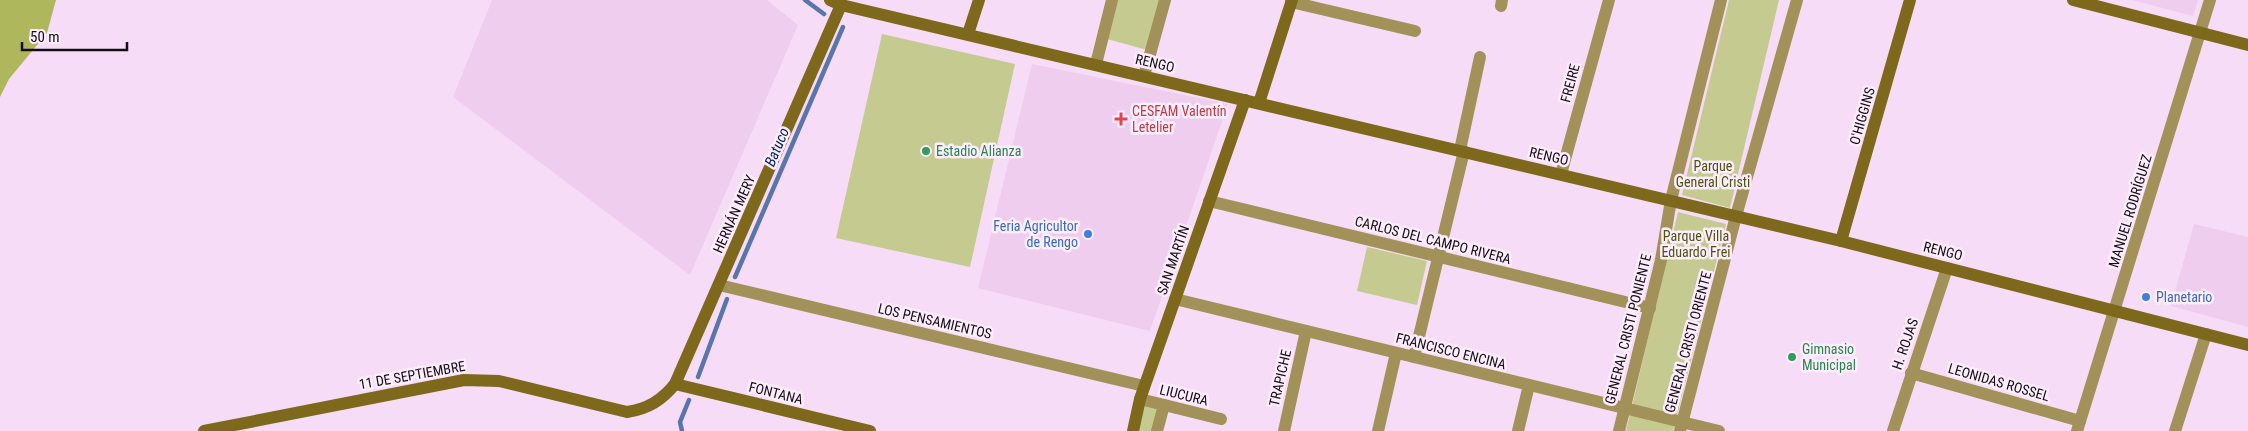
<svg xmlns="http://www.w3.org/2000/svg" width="2248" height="431" font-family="'Roboto Condensed',sans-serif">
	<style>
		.built { fill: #eecdee }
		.green { fill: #c5cb90 }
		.forest { fill: #afb75c }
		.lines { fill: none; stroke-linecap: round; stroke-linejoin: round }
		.stream { stroke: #5a75aa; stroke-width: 4.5 }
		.street { stroke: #a29158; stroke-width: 12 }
		.secondary { stroke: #7d681c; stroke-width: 12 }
		.health-dot { fill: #e0444e; stroke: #fdedfd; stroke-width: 2 }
		.leisure-dot { fill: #2e9e5b; stroke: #fdedfd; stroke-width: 2 }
		.shop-dot { fill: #3f7fe0; stroke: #fdedfd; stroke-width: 2 }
		.labels { text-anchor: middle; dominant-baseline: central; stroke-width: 5; stroke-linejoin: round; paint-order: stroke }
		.street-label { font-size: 14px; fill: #150c15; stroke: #fdedfd }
		.health-label { font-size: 14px; fill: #be3a42; stroke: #fdedfd; text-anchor: start }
		.leisure-label { font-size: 14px; fill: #27864d; stroke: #fdedfd; text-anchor: start }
		.park-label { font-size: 14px; fill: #4f530f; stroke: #fdedfd }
		.shop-label { font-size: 14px; fill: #366cbe; stroke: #fdedfd; text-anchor: end }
		.water-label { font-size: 15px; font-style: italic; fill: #012461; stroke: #fdedfd }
	</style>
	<rect width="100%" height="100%" fill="#f7dcf7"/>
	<g class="built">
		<path d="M 492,0 L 767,0 L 798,25 L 690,275 L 453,97 Z"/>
		<path d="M 2132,0 L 2198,0 L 2193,16 Z"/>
		<path d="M 1032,64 L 1228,104 L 1150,331 L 978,288 Z"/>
		<path d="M 2194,224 L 2248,237 L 2248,327 L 2171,306 Z"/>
	</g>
	<g class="green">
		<path d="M 1116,0 L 1161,0 L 1147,50 L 1107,39 Z"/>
		<path d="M 1729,0 L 1779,0 L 1730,208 L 1682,195 Z"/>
		<path d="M 882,34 L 1015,64 L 970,267 L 836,238 Z"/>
		<path d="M 1678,212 L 1726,224 L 1673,431 L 1626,431 Z"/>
		<path d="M 1367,247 L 1427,261 L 1417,305 L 1357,291 Z"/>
		<path d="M 1143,405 L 1158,409 L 1153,431 L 1137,431 Z"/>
	</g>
	<path class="forest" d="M 0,0 L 56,0 L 47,33 L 9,79 L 0,97 Z"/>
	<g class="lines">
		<g class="stream">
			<path d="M 805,0 L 824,14"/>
			<path d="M 735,277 L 843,27"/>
			<path d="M 698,377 L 727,299"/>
			<path d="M 682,431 L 680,422 L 689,400"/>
		</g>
		<g class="street">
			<path d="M 1291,2 L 1415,31"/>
			<path d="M 1501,6 L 1502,0"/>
			<path d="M 1096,64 L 1112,0"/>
			<path d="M 1144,76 L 1165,0"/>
			<path d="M 1460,150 L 1480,57"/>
			<path d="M 1561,174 L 1609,0"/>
			<path d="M 1209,201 L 1650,308"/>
			<path d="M 719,285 L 1144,386"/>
			<path d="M 1175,299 L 1719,431"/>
			<path d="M 1414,357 L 1464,151"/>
			<path d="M 1911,373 L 2080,421"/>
			<path d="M 1140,399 L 1221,419"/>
			<path d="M 1157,431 L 1164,405"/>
			<path d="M 1284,431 L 1306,331"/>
			<path d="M 1378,431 L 1396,353"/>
			<path d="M 1518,431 L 1529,385"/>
			<path d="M 1619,431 L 1661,260 L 1671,200 L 1721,0"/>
			<path d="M 1680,431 L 1736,216 L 1797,0"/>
			<path d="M 1893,431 L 1947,268"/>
			<path d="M 2077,431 L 2210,0"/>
			<path d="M 2175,431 L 2206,334"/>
		</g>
		<g class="secondary">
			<path d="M 830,0 L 841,5 L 1841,241 L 2248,345"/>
			<path d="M 2073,0 L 2248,45"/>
			<path d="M 968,34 L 979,0"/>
			<path d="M 1259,103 L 1292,0"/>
			<path d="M 1841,241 L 1910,0"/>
			<path d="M 675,384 L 870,431"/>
			<path d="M 204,431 L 464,380 L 499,381 L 627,412 C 648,409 662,400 675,384 L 841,5"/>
			<path d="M 1133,431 L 1140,399 L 1245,100"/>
		</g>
	</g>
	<path class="health-dot" d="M1118.5 111.5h5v5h5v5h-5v5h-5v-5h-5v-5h5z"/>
	<g class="leisure-dot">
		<circle cx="926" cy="151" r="5"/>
		<circle cx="1792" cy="357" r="5"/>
	</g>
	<g class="shop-dot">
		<circle cx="1088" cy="234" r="5"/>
		<circle cx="2146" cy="297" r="5"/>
	</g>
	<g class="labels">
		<g class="street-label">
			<text transform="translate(1155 63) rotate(13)">RENGO</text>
			<text transform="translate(1570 83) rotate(-75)">FREIRE</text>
			<text transform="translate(1862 116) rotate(-74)">O'HIGGINS</text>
			<text transform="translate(1549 156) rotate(13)">RENGO</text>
			<text transform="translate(2130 211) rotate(-73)">MANUEL RODRÍGUEZ</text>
			<text transform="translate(734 214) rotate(-66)">HERNÁN MERY</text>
			<text transform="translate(1433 240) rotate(14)">CARLOS DEL CAMPO RIVERA</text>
			<text transform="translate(1943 251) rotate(14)">RENGO</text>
			<text transform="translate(1173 260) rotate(-71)">SAN MARTÍN</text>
			<text transform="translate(935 321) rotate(13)">LOS PENSAMIENTOS</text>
			<text transform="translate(1628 329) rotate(-76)">GENERAL CRISTI PONIENTE</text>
			<text transform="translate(1688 342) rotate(-75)">GENERAL CRISTI ORIENTE</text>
			<text transform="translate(1905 344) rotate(-71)">H. ROJAS</text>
			<text transform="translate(1451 351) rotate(14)">FRANCISCO ENCINA</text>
			<text transform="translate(412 375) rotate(-10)">11 DE SEPTIEMBRE</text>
			<text transform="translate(1280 378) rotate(-77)">TRAPICHE</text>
			<text transform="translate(1999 382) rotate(16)">LEONIDAS ROSSEL</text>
			<text transform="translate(776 393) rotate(14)">FONTANA</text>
			<text transform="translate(1184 395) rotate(14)">LIUCURA</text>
		</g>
		<g class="health-label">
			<text x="1132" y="111">CESFAM Valentín<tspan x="1132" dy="16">Letelier</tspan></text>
		</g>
		<g class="leisure-label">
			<text x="936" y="151">Estadio Alianza</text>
			<text x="1802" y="349">Gimnasio<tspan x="1802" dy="16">Municipal</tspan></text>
		</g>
		<g class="park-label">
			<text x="1713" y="166">Parque<tspan x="1713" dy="16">General Cristi</tspan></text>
			<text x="1696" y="236">Parque Villa<tspan x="1696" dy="16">Eduardo Frei</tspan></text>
		</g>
		<g class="shop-label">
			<text x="1078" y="226">Feria Agricultor<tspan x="1078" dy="16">de Rengo</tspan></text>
			<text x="2156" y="297" text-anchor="start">Planetario</text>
		</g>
		<g class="water-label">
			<text transform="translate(777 147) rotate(-67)">Batuco</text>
		</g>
	</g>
	<path d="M22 42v8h105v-8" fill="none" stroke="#150c15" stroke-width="2.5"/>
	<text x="30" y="42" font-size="15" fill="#150c15" stroke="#fdedfd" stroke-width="4" paint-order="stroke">50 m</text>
</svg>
